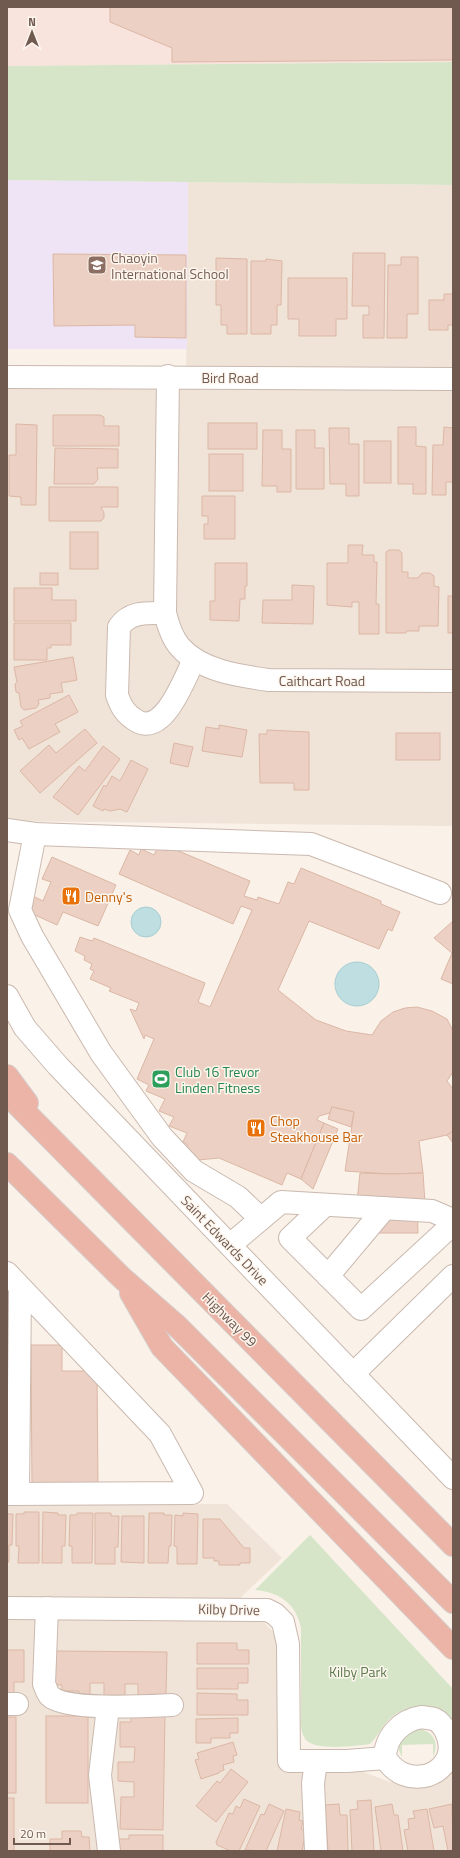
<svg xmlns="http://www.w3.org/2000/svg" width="460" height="1858" font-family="'Titillium Web',sans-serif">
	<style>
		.residential { fill: #f0e3d7 }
		.commercial { fill: #f8e3dd }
		.education { fill: #eee4f6 }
		.green { fill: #d6e5c8 }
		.water { fill: #bedee1; stroke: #a6cdd1 }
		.building { fill: #ecd0c3; stroke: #dcb7a5 }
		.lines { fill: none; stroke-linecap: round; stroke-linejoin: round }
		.minor-casing { stroke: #cab9af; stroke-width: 24 }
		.highway-casing { stroke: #d4cdca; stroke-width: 24 }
		.minor { stroke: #fff; stroke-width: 22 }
		.highway { stroke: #ecb4a6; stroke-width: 22 }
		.labels { text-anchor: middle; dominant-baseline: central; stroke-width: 3; stroke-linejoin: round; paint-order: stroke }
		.education-label { font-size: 14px; fill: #785e54; stroke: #fdf6ee; text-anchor: start }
		.street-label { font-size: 14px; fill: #70594f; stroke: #fdf6ee }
		.food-label { font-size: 14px; fill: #c56008; stroke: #fdf6ee; text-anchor: start }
		.leisure-label { font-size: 14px; fill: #27864d; stroke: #fdf6ee; text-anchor: start }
		.park-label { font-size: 14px; fill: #5c7a4c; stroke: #fdf6ee }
	</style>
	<rect width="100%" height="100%" fill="#faf1e8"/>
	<g class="residential">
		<path d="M 188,182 L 453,185 L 453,826 L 7,821 L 7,384 L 186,383 Z"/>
		<path d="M 227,1504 L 282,1558 L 240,1598 L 290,1649 L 294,1766 L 347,1766 L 390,1782 L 444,1776 L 453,1767 L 453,1851 L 7,1851 L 7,1505 Z"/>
	</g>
	<path class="commercial" d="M 7,7 L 453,7 L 453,62 L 7,66 Z"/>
	<path class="education" d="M 7,180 L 188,182 L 187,349 L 7,349 Z"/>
	<g class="green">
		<path d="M 453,62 L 453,185 L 7,180 L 7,66 Z"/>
		<path d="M 310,1535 L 453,1689 L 453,1721 C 433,1710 412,1700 392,1717 C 383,1724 378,1736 370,1744 C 356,1746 316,1751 306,1740 C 302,1735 301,1728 301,1722 L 301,1628 C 296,1603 279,1592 255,1590 Z"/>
		<path d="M 418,1728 C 433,1732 440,1742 433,1757 L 433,1744 L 402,1745 L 402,1757 L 398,1748 L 401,1737 Z"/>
	</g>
	<g class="water">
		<circle cx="146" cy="922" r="15"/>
		<circle cx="357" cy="984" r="22"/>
	</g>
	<g class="building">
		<path d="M 110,7 L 453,7 L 453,60 L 172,62 L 172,48 L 110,22 Z"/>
		<path d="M 353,253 L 385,253 L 384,338 L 363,338 L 363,315 L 369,315 L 369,306 L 352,306 Z"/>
		<path d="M 53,254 L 186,255 L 186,338 L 135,337 L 135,325 L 54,326 Z"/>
		<path d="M 401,257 L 418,257 L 418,314 L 407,314 L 407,338 L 387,338 L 388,265 L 401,265 Z"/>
		<path d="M 216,258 L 247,259 L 247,334 L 227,334 L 227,325 L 221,325 L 221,305 L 216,305 Z"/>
		<path d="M 266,259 L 282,261 L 281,305 L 277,305 L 277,325 L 271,325 L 271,334 L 251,334 L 251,261 L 266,261 Z"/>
		<path d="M 288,278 L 347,278 L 347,319 L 336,319 L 336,336 L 299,336 L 299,319 L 288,319 Z"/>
		<path d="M 444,294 L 453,294 L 453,325 L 448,325 L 448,330 L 429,330 L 429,300 L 444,300 Z"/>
		<path d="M 53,415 L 100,415 L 104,417 L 104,426 L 119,426 L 119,446 L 53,446 Z"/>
		<rect x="208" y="423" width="49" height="26"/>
		<path d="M 16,424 L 37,425 L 36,505 L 21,505 L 21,497 L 9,496 L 9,455 L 16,455 Z"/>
		<path d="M 398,427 L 416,427 L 416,446 L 426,447 L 426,494 L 413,494 L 413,484 L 398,484 Z"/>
		<path d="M 444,427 L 453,428 L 453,482 L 446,482 L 446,495 L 432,495 L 433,445 L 443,445 Z"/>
		<path d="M 329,428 L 349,428 L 349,444 L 359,444 L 359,496 L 346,496 L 346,484 L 330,484 Z"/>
		<path d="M 263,430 L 282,430 L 282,449 L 291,449 L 291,492 L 277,492 L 277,486 L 262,486 Z"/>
		<path d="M 296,430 L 315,430 L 315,448 L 324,448 L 324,489 L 296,489 Z"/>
		<rect x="364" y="441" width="27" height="42"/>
		<path d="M 55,448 L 118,449 L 118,468 L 97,468 L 98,479 L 94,484 L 54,484 Z"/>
		<rect x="209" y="454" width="34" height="37"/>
		<path d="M 49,487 L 118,487 L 118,507 L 101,507 L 104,513 L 104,518 L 101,521 L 49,521 Z"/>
		<path d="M 202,496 L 235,496 L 235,539 L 204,539 L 204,524 L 208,524 L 208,516 L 202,516 Z"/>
		<rect x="70" y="532" width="28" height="37"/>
		<path d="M 348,545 L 363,545 L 362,555 L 374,555 L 374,562 L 377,562 L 376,604 L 379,604 L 379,634 L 359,634 L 359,602 L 352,602 L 352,607 L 327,605 L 327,563 L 348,563 Z"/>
		<path d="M 389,550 L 399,550 L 402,553 L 402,572 L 408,572 L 408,578 L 418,578 L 422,573 L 430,573 L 434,576 L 434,586 L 439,587 L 438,626 L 419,626 L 419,631 L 407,631 L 406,633 L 386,633 L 386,552 Z"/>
		<path d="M 215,563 L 247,563 L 247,586 L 245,586 L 245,599 L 240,599 L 239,621 L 210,620 L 210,601 L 215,601 Z"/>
		<rect x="40" y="573" width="18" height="12"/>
		<path d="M 292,585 L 314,586 L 313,624 L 262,623 L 263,600 L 292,600 Z"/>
		<path d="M 14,588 L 52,588 L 52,600 L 76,600 L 76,621 L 14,621 Z"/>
		<rect x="448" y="596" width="5" height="37"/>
		<path d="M 14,623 L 71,623 L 71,645 L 51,645 L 51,648 L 47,648 L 47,660 L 14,660 Z"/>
		<path d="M 73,657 L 77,680 L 61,683 L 63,692 L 50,694 L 50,698 L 38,700 L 39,704 L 36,708 L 24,710 L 21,707 L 19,693 L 16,692 L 15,684 L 17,682 L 14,667 Z"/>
		<path d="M 69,695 L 78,712 L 55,724 L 60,732 L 29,749 L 22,738 L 19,740 L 14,730 L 23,726 L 20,721 Z"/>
		<path d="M 219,725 L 247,730 L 242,757 L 202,751 L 206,727 L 219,729 Z"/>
		<path d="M 85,729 L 97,743 L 40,793 L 20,771 L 49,745 L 56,753 Z"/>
		<path d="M 267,730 L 309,732 L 309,790 L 294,790 L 294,783 L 260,783 L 259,734 L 267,734 Z"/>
		<rect x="396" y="733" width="44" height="27"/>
		<path d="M 174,743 L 193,747 L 188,767 L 170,763 Z"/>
		<path d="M 103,746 L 120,759 L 78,815 L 53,797 L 79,766 L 85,771 Z"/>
		<path d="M 131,760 L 148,769 L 127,812 L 120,809 L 110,811 L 104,809 L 103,811 L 93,806 L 104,785 L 106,787 L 112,776 L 120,781 Z"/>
		<path d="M 158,847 L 166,851 L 169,847 L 250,881 L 244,896 L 257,900 L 258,897 L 279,904 L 288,882 L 294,884 L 301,868 L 381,901 L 381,904 L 400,912 L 392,931 L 388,929 L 379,949 L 309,921 L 278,990 L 316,1020 L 346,1031 L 372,1035 L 381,1021 L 393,1012 L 405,1008 L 417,1007 L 432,1011 L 447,1019 L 453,1031 L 453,1072 L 447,1081 L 453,1089 L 453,1131 L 447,1135 L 419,1141 L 423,1173 L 390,1174 L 345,1171 L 354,1112 L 332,1107 L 330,1113 L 319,1116 L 317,1120 L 324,1123 L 301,1179 L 287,1173 L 282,1185 L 219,1158 L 187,1161 L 187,1144 L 183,1142 L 187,1133 L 169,1126 L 174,1117 L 159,1111 L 165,1099 L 146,1091 L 149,1085 L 137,1079 L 154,1039 L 145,1035 L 144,1039 L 130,1009 L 136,1011 L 139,1003 L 109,991 L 111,988 L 90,979 L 94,971 L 90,969 L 92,964 L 84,960 L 85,956 L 75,951 L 80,937 L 92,941 L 94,938 L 205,983 L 198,1002 L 210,1007 L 252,910 L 241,906 L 233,924 L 119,874 L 130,850 L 139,855 L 141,849 L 154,855 Z"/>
		<path d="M 52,857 L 116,885 L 98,926 L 63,912 L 57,925 L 24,910 L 31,895 L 43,901 L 51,882 L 42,879 Z"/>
		<path d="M 453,921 L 453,984 L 441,979 L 452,953 L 434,938 Z"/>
		<path d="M 332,1107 L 354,1112 L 351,1127 L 328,1119 Z"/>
		<path d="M 324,1123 L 338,1129 L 313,1189 L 301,1179 Z"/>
		<path d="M 453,1131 L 453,1143 L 447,1135 Z"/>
		<path d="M 360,1173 L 390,1174 L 423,1173 L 425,1203 L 417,1204 L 418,1233 L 364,1233 L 366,1204 L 357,1202 Z"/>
		<path d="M 7,1292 L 12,1292 L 7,1489 Z"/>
		<path d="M 31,1345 L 62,1345 L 62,1371 L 97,1371 L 98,1489 L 32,1490 Z"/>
		<path d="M 24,1512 L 39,1512 L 39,1563 L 18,1563 L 19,1546 L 16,1546 L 16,1514 L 24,1514 Z"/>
		<path d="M 43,1512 L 58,1513 L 58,1515 L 66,1515 L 65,1546 L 62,1546 L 62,1563 L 42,1563 Z"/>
		<path d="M 77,1513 L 93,1513 L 92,1563 L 72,1563 L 72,1546 L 69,1546 L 70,1515 L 77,1515 Z"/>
		<path d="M 95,1513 L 111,1513 L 111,1516 L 119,1516 L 118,1547 L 115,1547 L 115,1564 L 95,1564 Z"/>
		<path d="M 149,1513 L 164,1513 L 164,1515 L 172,1515 L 171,1546 L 169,1546 L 168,1563 L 148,1563 Z"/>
		<path d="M 183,1513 L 198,1514 L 197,1564 L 177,1564 L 177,1547 L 174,1546 L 175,1515 L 183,1516 Z"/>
		<path d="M 7,1514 L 13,1514 L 12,1545 L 9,1545 L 9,1562 L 7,1562 Z"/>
		<path d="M 122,1516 L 144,1516 L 144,1563 L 121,1562 Z"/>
		<path d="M 203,1519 L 220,1519 L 244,1548 L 250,1548 L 250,1563 L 240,1563 L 240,1565 L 219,1565 L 219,1561 L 214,1561 L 214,1558 L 203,1558 Z"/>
		<path d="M 197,1643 L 237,1643 L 237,1650 L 249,1650 L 249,1664 L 197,1664 Z"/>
		<path d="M 7,1650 L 24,1650 L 24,1682 L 14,1682 L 14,1694 L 7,1694 Z"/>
		<path d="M 55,1651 L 167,1652 L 166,1696 L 138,1695 L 138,1684 L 125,1684 L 125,1696 L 104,1696 L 104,1683 L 90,1683 L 90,1695 L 79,1695 L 79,1691 L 62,1691 L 62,1685 L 55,1685 Z"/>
		<path d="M 197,1668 L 248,1668 L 248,1683 L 238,1683 L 238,1689 L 197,1689 Z"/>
		<path d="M 197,1693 L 237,1694 L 237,1700 L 248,1700 L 248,1715 L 197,1715 Z"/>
		<path d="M 131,1713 L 165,1714 L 163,1830 L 120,1829 L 121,1797 L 134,1797 L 134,1782 L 118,1781 L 118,1762 L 134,1762 L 135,1747 L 120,1747 L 120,1722 L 131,1722 Z"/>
		<rect x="46" y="1716" width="42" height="87"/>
		<rect x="7" y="1717" width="9" height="76"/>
		<path d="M 238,1718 L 238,1733 L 230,1733 L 230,1738 L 211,1738 L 211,1743 L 196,1743 L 196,1719 Z"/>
		<path d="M 233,1742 L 237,1755 L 233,1756 L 234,1762 L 223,1765 L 224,1770 L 219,1772 L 219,1773 L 201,1779 L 195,1760 L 199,1759 L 197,1753 Z"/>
		<path d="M 231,1769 L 248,1782 L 216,1822 L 196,1806 L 217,1781 L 220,1783 Z"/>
		<rect x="7" y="1798" width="7" height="53"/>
		<path d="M 244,1799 L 260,1806 L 239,1851 L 231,1851 L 217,1845 L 216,1842 L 229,1813 L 233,1814 L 236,1806 L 240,1808 Z"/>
		<path d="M 371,1800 L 374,1851 L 352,1851 L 350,1810 L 358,1809 L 357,1801 Z"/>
		<path d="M 269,1804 L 284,1811 L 266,1851 L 245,1850 L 261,1814 L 264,1815 Z"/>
		<path d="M 339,1804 L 340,1815 L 347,1815 L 348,1851 L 328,1851 L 325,1805 Z"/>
		<path d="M 392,1804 L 394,1815 L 398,1815 L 403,1851 L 381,1851 L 375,1807 Z"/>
		<path d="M 452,1804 L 453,1850 L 448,1851 L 443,1826 L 434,1828 L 429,1809 Z"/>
		<path d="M 286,1809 L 300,1812 L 299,1820 L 303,1821 L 301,1829 L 306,1830 L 302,1851 L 277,1851 Z"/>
		<path d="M 427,1809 L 434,1851 L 408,1851 L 404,1830 L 409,1829 L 408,1819 L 415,1818 L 413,1811 Z"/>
		<path d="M 62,1831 L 81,1831 L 82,1837 L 89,1837 L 90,1851 L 50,1851 L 50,1839 L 62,1839 Z"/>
		<path d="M 129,1835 L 163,1835 L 163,1851 L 119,1851 L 119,1839 L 129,1839 Z"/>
	</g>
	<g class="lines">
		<defs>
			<g id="minor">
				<path d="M 168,376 L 165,613 C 168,625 172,638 180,647 C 201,671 240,676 269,680 L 453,681"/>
				<path d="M 7,377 L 453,379"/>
				<path d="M 165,613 C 147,613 130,611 119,627 L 117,695 C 121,707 126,715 137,721 C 164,737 185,677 194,660"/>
				<path d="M 7,830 L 35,834 L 311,844 L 440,893"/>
				<path d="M 35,834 L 20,910 L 32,936 L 101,1053 L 162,1137 L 194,1171 L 238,1197 L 261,1219"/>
				<path d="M 7,996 L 25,1028 L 58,1066 L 453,1478"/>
				<path d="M 325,1205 L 290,1238 L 361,1309 L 453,1224"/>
				<path d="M 230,1245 L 281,1202 L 432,1211 L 453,1220"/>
				<path d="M 7,1273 L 160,1434 L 192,1493 L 7,1494"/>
				<path d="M 328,1276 L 385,1208"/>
				<path d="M 353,1374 L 453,1276"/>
				<path d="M 18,1494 L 20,1288"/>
				<path d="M 7,1608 L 267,1610 L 275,1614 L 283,1622 L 288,1644 L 289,1761 L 347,1761 L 385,1758"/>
				<path d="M 47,1608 L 44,1684 C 46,1688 47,1693 50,1696 C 65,1711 150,1706 172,1705"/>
				<path d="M 7,1704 L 17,1704"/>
				<path d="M 108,1707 L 100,1775 L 109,1851"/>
				<path d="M 422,1717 C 426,1718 430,1718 434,1719 C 439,1721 444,1727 446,1732 C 460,1761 431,1785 403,1774 C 395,1771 390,1765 385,1758 C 385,1737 401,1720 422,1717 Z"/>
				<path d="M 316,1762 L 313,1783 L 316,1851"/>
			</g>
			<g id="highway">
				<path d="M 7,1076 L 27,1103"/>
				<path d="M 7,1094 L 453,1545"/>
				<path d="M 7,1164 L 122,1278 L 177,1326 L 453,1602"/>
				<path d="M 131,1293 L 162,1347 L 453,1648"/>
			</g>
		</defs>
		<use href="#minor" class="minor-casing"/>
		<use href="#highway" class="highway-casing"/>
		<use href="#minor" class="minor"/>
		<use href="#highway" class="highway"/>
	</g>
	<defs>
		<symbol id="school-square" viewBox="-11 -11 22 22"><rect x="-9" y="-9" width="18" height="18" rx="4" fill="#8d6e63" stroke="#fdf6ee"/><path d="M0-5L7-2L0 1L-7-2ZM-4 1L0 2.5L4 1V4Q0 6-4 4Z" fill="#fff"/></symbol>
		<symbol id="restaurant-square" viewBox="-11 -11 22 22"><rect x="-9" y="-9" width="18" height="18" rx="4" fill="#e8710a" stroke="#fdf6ee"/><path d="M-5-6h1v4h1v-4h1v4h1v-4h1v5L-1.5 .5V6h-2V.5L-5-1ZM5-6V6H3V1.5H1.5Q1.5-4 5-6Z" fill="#fff"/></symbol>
		<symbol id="stadium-square" viewBox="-11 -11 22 22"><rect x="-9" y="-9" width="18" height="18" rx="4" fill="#2e9e5b" stroke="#fdf6ee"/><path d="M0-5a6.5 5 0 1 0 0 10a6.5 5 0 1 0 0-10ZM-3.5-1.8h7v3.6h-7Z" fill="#fff"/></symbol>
	</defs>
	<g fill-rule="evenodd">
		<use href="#school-square" x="86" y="254" width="22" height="22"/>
		<use href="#restaurant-square" x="60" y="885" width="22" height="22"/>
		<use href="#stadium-square" x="150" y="1068" width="22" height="22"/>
		<use href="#restaurant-square" x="245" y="1117" width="22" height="22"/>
	</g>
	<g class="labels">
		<g class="education-label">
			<text x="111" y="257">Chaoyin<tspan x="111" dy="16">International School</tspan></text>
		</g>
		<g class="street-label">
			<text x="230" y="377">Bird Road</text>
			<text x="322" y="680">Caithcart Road</text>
			<text transform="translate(225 1240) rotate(46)">Saint Edwards Drive</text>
			<text transform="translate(230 1319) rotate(45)">Highway 99</text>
			<text transform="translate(229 1609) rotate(1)">Kilby Drive</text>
		</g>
		<g class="food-label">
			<text x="85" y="896">Denny's</text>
			<text x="270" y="1120">Chop<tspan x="270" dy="16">Steakhouse Bar</tspan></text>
		</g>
		<g class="leisure-label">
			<text x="175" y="1071">Club 16 Trevor<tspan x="175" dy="16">Linden Fitness</tspan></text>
		</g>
		<g class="park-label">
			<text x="358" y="1671">Kilby Park</text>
		</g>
	</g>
	<rect width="460" height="1858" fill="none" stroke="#70594f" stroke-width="16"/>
	<g transform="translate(32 32)" stroke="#fdf6ee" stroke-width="3" paint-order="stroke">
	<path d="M0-3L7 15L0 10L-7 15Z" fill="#70594f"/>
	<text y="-6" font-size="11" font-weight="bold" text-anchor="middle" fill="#70594f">N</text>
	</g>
	<path d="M14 1838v6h56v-6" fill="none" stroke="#70594f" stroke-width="2"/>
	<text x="20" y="1838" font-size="12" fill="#70594f" stroke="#fdf6ee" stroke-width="3" paint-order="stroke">20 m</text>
</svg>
